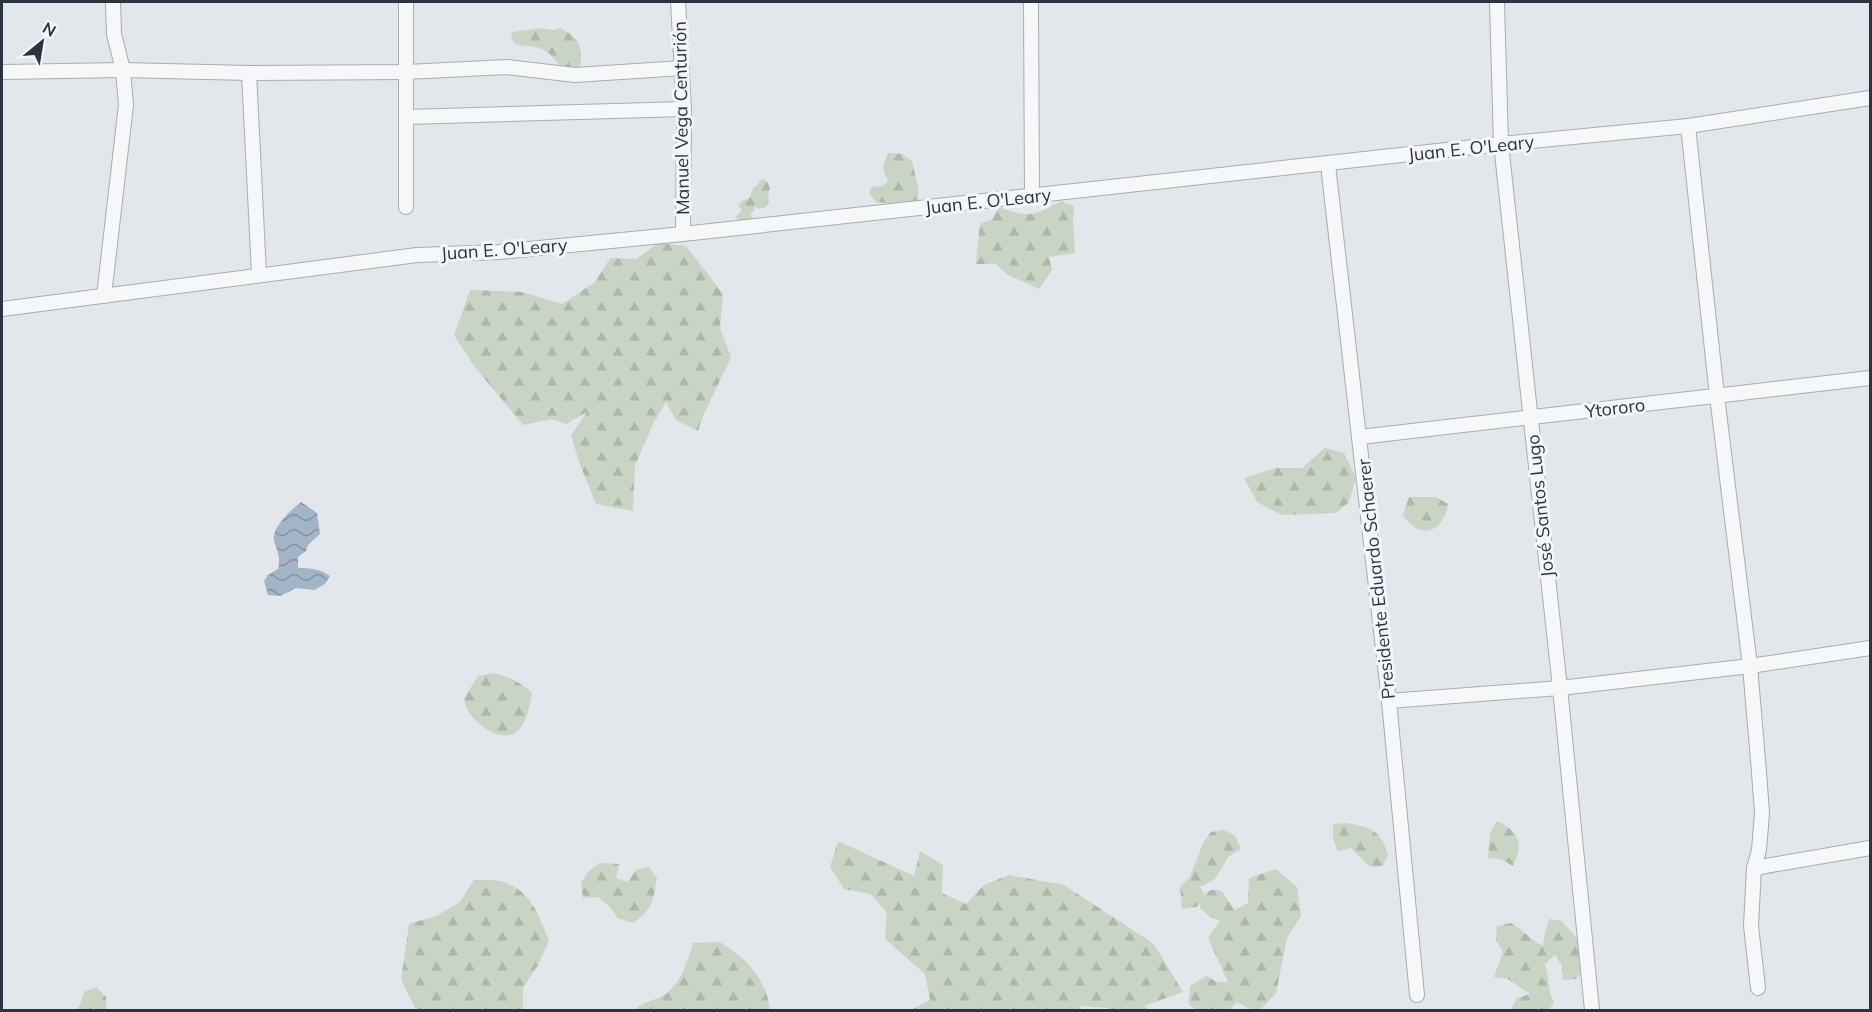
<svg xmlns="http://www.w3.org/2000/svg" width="1872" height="1012" font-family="Mulish,sans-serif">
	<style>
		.forest { fill: url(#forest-firs) }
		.water { fill: url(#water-waves) }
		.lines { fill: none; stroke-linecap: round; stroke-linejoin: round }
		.street-casing { stroke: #a8adb4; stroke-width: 16 }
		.street { stroke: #f6f7f9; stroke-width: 14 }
		.labels { text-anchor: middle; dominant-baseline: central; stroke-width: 6; stroke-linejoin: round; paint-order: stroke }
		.street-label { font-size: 18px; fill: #2c3441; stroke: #f3f5f8 }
	</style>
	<defs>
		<pattern id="forest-firs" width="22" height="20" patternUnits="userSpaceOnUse" patternTransform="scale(1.5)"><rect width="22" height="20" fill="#c9d4c5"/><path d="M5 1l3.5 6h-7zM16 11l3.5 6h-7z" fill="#adb7aa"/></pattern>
		<pattern id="water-waves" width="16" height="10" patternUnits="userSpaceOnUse" patternTransform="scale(1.5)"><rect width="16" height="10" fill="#a2b4c7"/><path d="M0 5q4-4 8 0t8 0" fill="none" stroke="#8493a3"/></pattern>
	</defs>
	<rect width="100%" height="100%" fill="#e3e6ea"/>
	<g class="forest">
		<path d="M 542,28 L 553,30 L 560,28 C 581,38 583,48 580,69 C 556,73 561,60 544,50 C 537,46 523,46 515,44 L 511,38 L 513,32 Z"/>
		<path d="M 888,153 L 902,154 L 912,161 L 918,187 L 918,200 L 910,206 L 876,202 L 869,193 L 872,187 L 882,186 L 888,181 L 883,167 Z"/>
		<path d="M 764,179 L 769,184 L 770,190 L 768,191 L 769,202 L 766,207 L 759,209 L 755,206 L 754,211 L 750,213 L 754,221 L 742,226 L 736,216 L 742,210 L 738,205 L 744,200 L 749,199 L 754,187 L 759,184 L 758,181 Z"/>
		<path d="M 1061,201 L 1074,206 L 1073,220 L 1075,253 L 1049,257 L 1052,270 L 1039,289 L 1008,275 L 996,264 L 976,264 L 980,224 L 992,219 L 999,207 C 1029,218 1034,216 1061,201 Z"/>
		<path d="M 658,243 L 686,246 L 723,294 L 720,328 L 731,357 L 703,416 L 698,431 L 676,420 L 666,402 L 653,424 L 635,466 L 633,511 L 596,504 L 579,462 L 571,435 L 587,412 L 566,424 L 551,419 L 523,425 L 474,366 L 454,335 L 470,290 L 523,292 L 562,304 L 595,282 L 610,258 L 636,259 Z"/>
		<path d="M 1325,448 L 1344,453 L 1356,478 L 1349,502 L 1336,513 L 1282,515 L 1257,502 L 1244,478 L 1276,468 L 1302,468 Z"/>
		<path d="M 1409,497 L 1436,497 L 1448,504 C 1443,533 1420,541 1403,515 Z"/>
		<path d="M 493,673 C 509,676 520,682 532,693 C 530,705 527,724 516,732 C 501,743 477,725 469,712 C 466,708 465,702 464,698 L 478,676 Z"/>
		<path d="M 1497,821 C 1520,832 1524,844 1513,866 L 1501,859 L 1488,858 L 1490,833 Z"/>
		<path d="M 1347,823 C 1372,828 1380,830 1388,854 L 1383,866 L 1370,867 L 1351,848 L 1338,851 L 1333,839 L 1333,824 Z"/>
		<path d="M 1224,830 L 1235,836 L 1241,849 L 1229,856 L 1215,879 L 1202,886 L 1199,885 L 1204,894 C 1222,881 1226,899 1235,910 L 1248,903 L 1249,878 L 1276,869 L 1297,887 L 1301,916 L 1287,938 L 1276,993 L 1260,1010 L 1252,1010 L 1237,1002 L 1230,1010 L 1196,1010 L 1189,1005 L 1190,986 L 1206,976 L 1217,982 L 1228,982 L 1208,938 L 1220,921 L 1210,917 L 1200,908 L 1200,904 L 1196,907 L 1182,909 L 1180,887 L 1190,877 L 1203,843 L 1211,832 Z"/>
		<path d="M 838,841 L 914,876 L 920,851 L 943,865 L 942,893 L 966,904 L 984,885 L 1009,875 L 1064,885 L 1154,944 L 1183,992 L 1144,1006 L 1148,1010 L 1108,1010 L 1108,1008 L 1080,1006 L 1081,1010 L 911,1010 L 930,1000 L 925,974 L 885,939 L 887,913 L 871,894 L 844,889 L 830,867 Z"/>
		<path d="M 599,863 L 619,864 L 616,878 L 628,882 L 636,870 L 649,867 L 657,878 C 653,902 653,909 633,923 L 618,918 L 609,906 L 598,897 L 583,898 L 581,883 L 588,872 Z"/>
		<path d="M 474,880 C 482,880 491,879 499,881 C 528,886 540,916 549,941 L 538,965 L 523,988 L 523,1010 L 416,1010 L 401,980 L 409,924 L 436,916 L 460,902 Z"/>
		<path d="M 1549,919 L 1562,921 L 1580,942 L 1585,968 L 1576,979 L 1563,980 L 1562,966 L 1555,955 L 1545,964 C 1550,979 1546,987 1554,1002 L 1549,1010 L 1511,1009 L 1517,998 L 1530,994 L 1508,979 L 1494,977 L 1503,952 L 1496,940 L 1497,926 L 1511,923 C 1523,930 1531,940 1543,946 L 1545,932 Z"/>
		<path d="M 720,942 C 747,959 766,978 770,1010 L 635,1010 C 644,1000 657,1001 667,993 C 682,982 688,959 693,943 Z"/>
		<path d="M 96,987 L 106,997 L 106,1010 L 76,1010 L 80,1005 L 84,992 Z"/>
	</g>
	<path class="water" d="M 301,502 L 317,513 L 320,534 L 308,545 L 306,551 L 298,557 L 298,568 C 311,568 320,569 330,576 L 325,584 L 314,590 L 296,588 L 280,596 L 268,595 L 264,581 L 268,575 L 278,569 C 281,555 277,553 274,540 C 271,528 292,509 301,502 Z"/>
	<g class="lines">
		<defs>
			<g id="street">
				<path d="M 678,2 L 684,109 L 683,234"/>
				<path d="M 1031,2 L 1032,197"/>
				<path d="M 1497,2 L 1501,144 L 1560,688 L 1592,1010"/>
				<path d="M 2,72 L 123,70 L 249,73 L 406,72 L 507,67 L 575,75 L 682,68"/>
				<path d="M 249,73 L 259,274"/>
				<path d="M 406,117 L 684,109"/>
				<path d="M 1688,126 L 1717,396 L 1750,666 L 1759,772 L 1762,813 L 1759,850 L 1754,868 L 1751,926 L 1758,988"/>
				<path d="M 1328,165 L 1389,701 L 1417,995"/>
				<path d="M 406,207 L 406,2"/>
				<path d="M 104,296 L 126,105 L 123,70 L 114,34 L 113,2"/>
				<path d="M 2,309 L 417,255 L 499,252 L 683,234 L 1501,144 L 1688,126 L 1870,98"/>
				<path d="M 1360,437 L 1870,378"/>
				<path d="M 1389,701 L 1560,688 L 1750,666 L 1870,648"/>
				<path d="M 1754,868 L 1870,848"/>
			</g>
		</defs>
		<use href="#street" class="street-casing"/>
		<use href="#street" class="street"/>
	</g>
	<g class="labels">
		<g class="street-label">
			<text transform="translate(681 118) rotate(-91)">Manuel Vega Centurión</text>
			<text transform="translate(1471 148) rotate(-6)">Juan E. O'Leary</text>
			<text transform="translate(988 201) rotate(-6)">Juan E. O'Leary</text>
			<text transform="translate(504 249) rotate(-4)">Juan E. O'Leary</text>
			<text transform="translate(1615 408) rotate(-7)">Ytororo</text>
			<text transform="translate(1540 506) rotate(-96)">José Santos Lugo</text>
			<text transform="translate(1376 579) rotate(-96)">Presidente Eduardo Schaerer</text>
		</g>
	</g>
	<rect width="1872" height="1012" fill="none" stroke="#2c3441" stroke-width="6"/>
	<g transform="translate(42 42) rotate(30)" stroke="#f3f5f8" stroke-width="4.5" paint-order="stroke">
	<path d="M0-4.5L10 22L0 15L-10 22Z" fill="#2c3441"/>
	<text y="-9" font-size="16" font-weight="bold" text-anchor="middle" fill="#2c3441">N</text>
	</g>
</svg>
